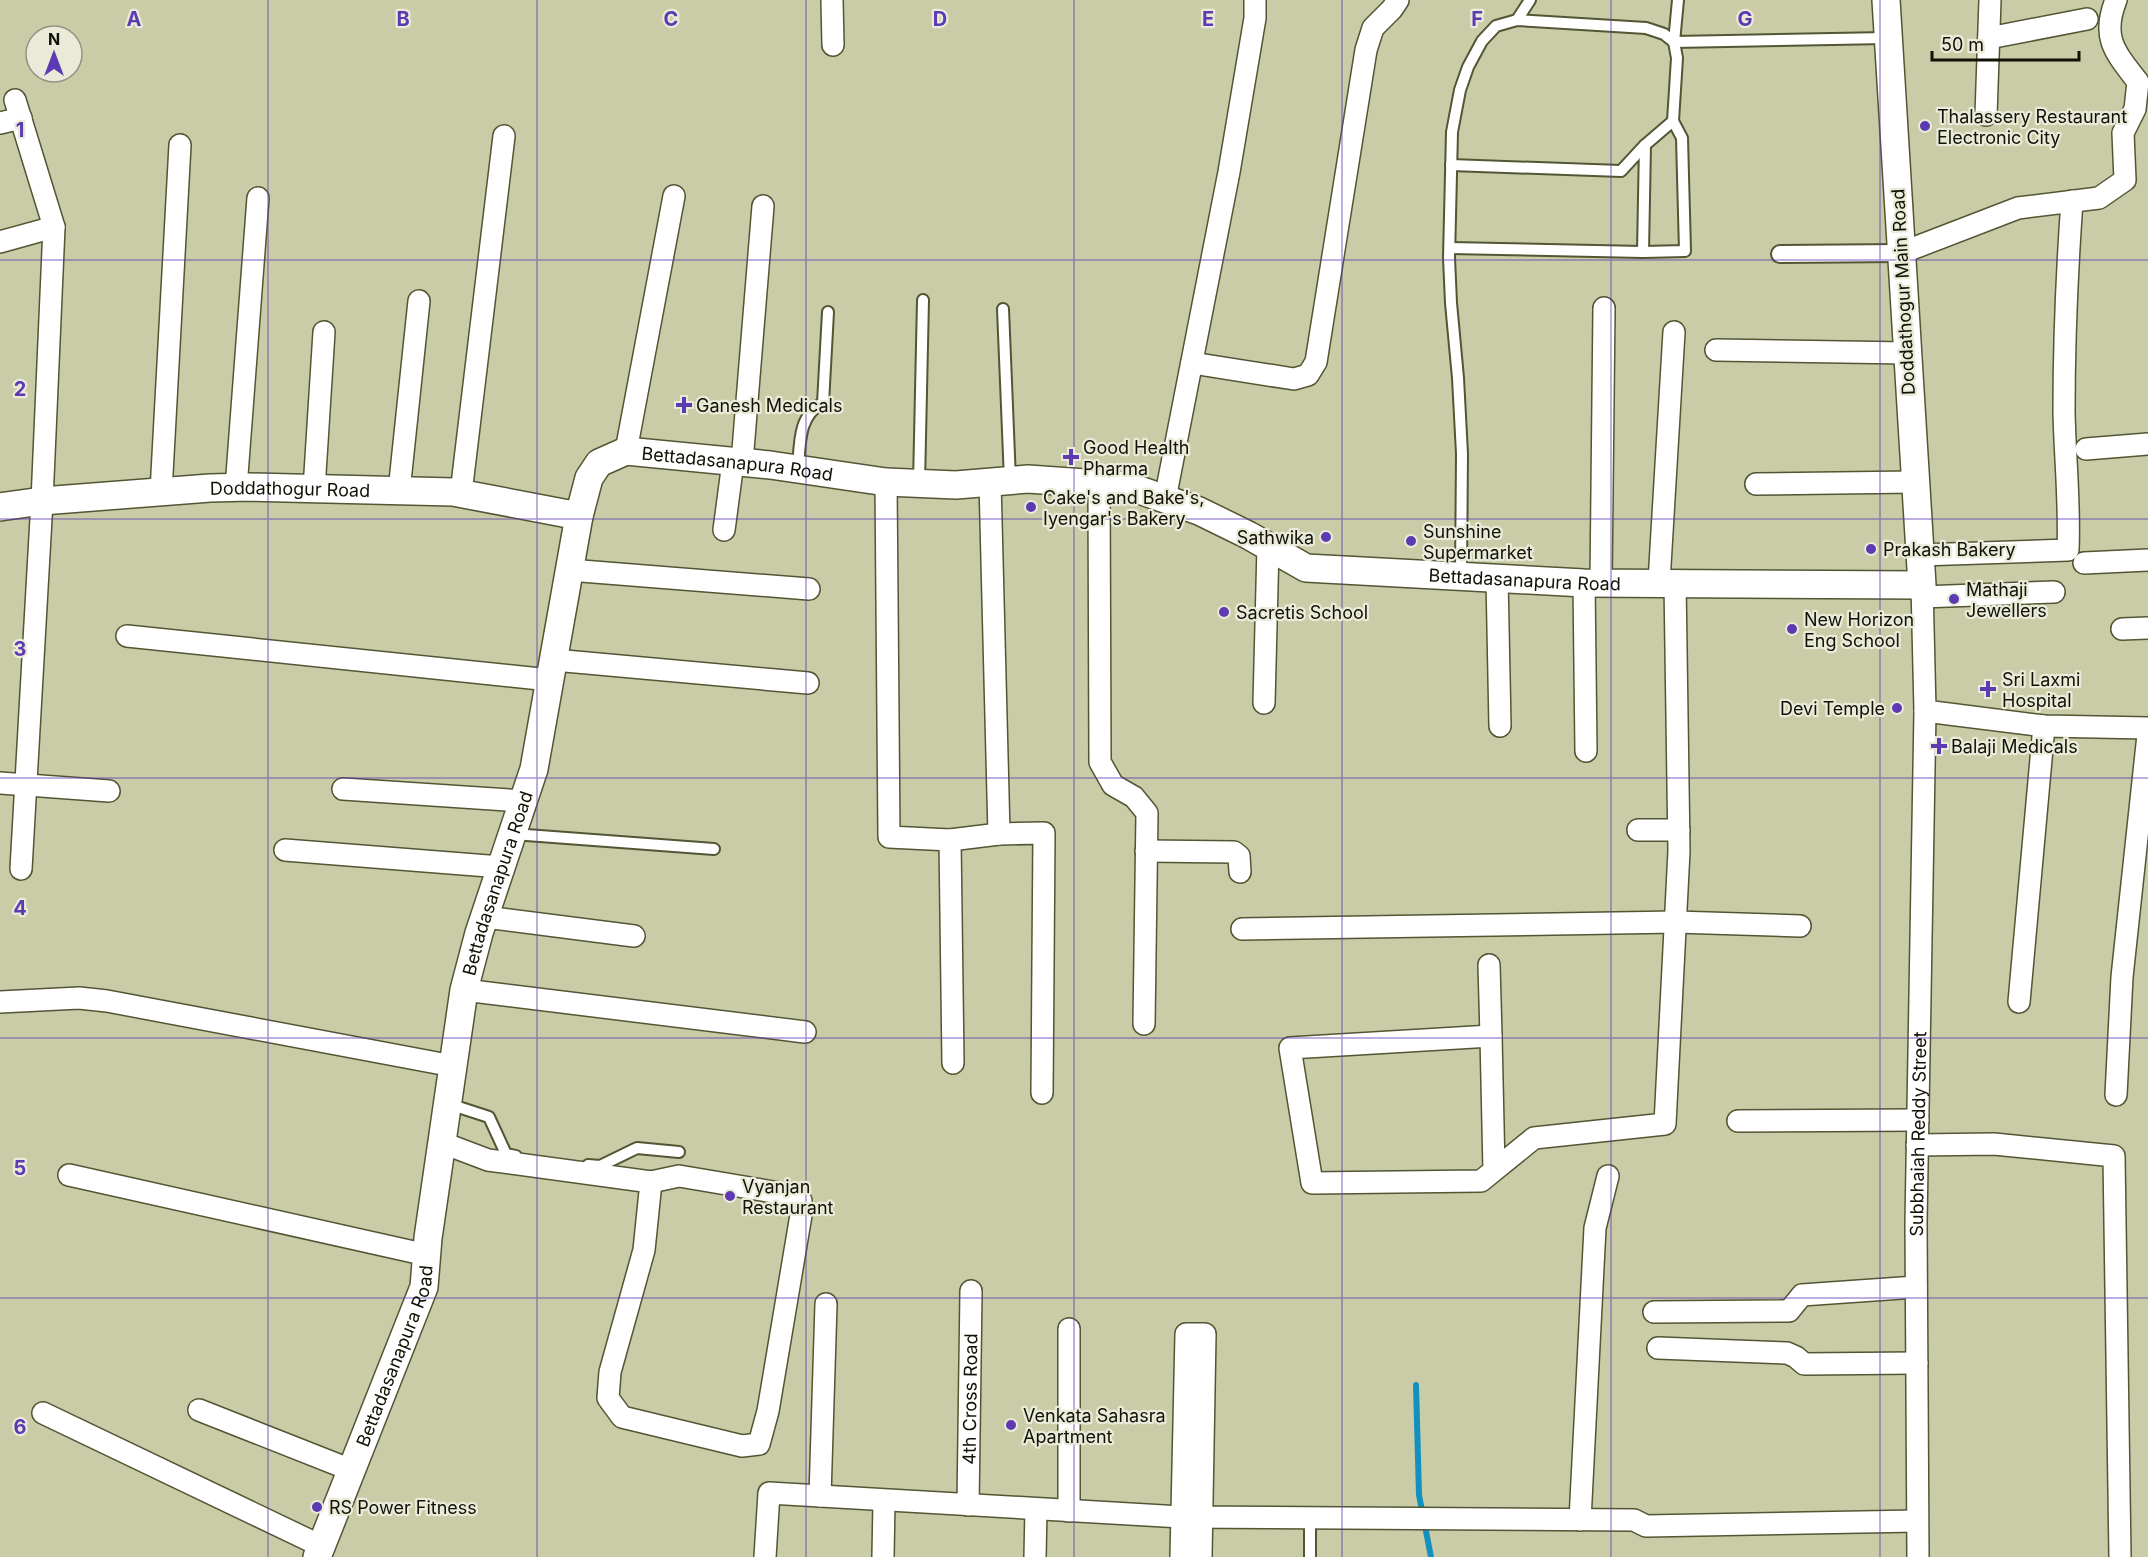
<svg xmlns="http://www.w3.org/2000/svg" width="2148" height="1557" font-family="Inter,sans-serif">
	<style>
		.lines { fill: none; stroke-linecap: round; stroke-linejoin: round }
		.stream { stroke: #1291c0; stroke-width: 6 }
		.service-casing { stroke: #535533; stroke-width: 14 }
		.pedestrian-casing { stroke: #535533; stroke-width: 20 }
		.minor-casing { stroke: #535533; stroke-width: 24 }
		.tertiary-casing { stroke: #535533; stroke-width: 30 }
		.service { stroke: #fff; stroke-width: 10 }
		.pedestrian { stroke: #fff; stroke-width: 16 }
		.minor { stroke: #fff; stroke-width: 21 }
		.tertiary { stroke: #fff; stroke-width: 27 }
		.grid { fill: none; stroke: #5d3ab2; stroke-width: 1.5; stroke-opacity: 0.55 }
		.poi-dot { fill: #5d3ab2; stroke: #e9ebd8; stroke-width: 2 }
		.labels { text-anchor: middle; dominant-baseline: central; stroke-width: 4.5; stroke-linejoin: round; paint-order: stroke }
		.poi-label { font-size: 18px; fill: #111105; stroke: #e9ebd8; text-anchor: start }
		.street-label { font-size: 18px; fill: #111105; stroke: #e9ebd8 }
		.grid-label { font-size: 20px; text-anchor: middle; font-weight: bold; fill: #5d3ab2; stroke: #e9ebd8; stroke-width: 4.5; stroke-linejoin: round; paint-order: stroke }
	</style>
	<rect width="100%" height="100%" fill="#c9cca6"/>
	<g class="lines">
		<path class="stream" d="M 1416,1385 L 1419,1495 L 1431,1557"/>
		<defs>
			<g id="service">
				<path d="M 1678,0 L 1674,42 L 1887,38"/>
				<path d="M 1517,20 L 1530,0"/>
				<path d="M 1451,165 L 1621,171 L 1645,145 L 1673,121"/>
				<path d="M 1450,248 L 1643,252 L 1645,145"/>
				<path d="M 1003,309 L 1010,480"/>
				<path d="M 798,469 C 800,444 798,415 823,403 L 828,312"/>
				<path d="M 919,483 L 923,300"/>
				<path d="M 1461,575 L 1462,454 L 1458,378 L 1451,303 L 1449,258 L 1452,132 L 1460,90 L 1468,67 L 1482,41 L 1496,26 L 1517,20 L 1646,28 L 1664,34 L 1674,42 L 1677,58 L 1673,121 L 1682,138 L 1685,251 L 1643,252"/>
				<path d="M 513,834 L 714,849"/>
				<path d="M 449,1104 L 489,1117 L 506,1154 L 516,1156"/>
				<path d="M 588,1165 L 600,1166 L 637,1148 L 679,1152"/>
				<path d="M 1310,1517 L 1310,1557"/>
			</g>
			<path id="pedestrian" d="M 1780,254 L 1901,253"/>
			<g id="minor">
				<path d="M 832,0 L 833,45"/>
				<path d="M 1989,38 L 2087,19"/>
				<path d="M 15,100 L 54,227 L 42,501 L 21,869"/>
				<path d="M 1986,115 L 1990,0"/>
				<path d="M 0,123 L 21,118"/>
				<path d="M 0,242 L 54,227"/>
				<path d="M 1901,253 L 2018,208 L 2099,198 L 2125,180 L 2123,133 L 2135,109 L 2138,82 C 2115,52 2101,38 2116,0"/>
				<path d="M 1716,350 L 1907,353"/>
				<path d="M 1192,363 L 1294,379 L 1308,375 L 1316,362 L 1366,50 L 1373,28 L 1392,9 L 1398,0"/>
				<path d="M 2086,449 L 2148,444"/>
				<path d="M 626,451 L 674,196"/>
				<path d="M 742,462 L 763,206"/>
				<path d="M 886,482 L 889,837 L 950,840"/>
				<path d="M 1099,483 L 1100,762 L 1113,785 L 1134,797 L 1147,813 L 1144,1024"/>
				<path d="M 1756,484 L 1914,482"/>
				<path d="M 236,488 L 258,198"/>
				<path d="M 314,489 L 324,332"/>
				<path d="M 399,491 L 419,301"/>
				<path d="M 161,492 L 180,145"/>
				<path d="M 461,493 L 504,136"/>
				<path d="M 1165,499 L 1229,172 L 1255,18 L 1255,0"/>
				<path d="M 724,530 L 733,462"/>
				<path d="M 1920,555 L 2068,550 C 2070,504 2065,458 2064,412 C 2064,342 2067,271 2072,201"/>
				<path d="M 2084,563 L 2148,560"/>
				<path d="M 569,570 L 809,589"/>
				<path d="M 1497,578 L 1500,726"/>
				<path d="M 1659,582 L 1674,332"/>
				<path d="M 1584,583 L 1586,751"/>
				<path d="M 1601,583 L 1604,308"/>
				<path d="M 1922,585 L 1925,711 L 2044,726 L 2148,728"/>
				<path d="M 1922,597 L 2054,592"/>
				<path d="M 2122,629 L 2148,628"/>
				<path d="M 127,636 L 550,680"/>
				<path d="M 554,660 L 808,683"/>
				<path d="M 1264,703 L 1268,547"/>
				<path d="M 0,783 L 109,791"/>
				<path d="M 343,789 L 523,801"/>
				<path d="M 1638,830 L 1679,830"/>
				<path d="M 999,834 L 1044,833 L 1042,1093"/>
				<path d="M 285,850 L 501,867"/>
				<path d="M 1146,851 L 1234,852 L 1239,856 L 1240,872"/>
				<path d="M 485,917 L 634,936"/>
				<path d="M 1242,929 L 1676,922 L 1800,926"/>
				<path d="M 1489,965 L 1491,1036"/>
				<path d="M 464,990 L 805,1032"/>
				<path d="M 0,1002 L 79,998 L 107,1001 L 453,1066"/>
				<path d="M 2019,1002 L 2044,726"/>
				<path d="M 953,1063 L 950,840 L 999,834 L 990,482"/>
				<path d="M 2116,1095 L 2122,977 L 2148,735"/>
				<path d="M 1738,1121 L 1918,1120"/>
				<path d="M 443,1143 L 488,1160 L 651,1182 L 679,1176 L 791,1195 L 801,1201 L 801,1215 L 768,1411 L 759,1444 L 742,1446 L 622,1417 L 608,1398 L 610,1372 L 644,1250 L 651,1182"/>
				<path d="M 1917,1145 L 1994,1144 L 2114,1156 L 2120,1557"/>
				<path d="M 1494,1170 L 1491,1036 L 1290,1048 L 1312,1183 L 1481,1181 L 1534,1138 L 1665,1124 L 1679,851 L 1675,582"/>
				<path d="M 69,1175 L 427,1255"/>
				<path d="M 1654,1312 L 1789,1311 L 1802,1295 L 1916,1287"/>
				<path d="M 1069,1329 L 1069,1511"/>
				<path d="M 1658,1348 L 1787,1353 L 1796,1357 L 1804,1364 L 1917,1363"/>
				<path d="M 199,1410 L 351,1470"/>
				<path d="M 43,1413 L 321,1546"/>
				<path d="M 820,1496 L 826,1304"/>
				<path id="s1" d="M 968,1505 L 971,1291"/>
				<path d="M 1580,1520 L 1595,1228 L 1608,1176"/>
				<path d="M 765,1557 L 769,1493 L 1181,1517 L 1634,1520 L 1646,1526 L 1917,1521"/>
				<path d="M 883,1557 L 884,1501"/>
				<path d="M 1035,1557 L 1036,1509"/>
				<path d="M 1181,1557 L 1186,1334 L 1205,1334 L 1201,1557"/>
				<path id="s2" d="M 1918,1557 L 1916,1223 L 1925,711"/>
			</g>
			<g id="tertiary">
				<path id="s3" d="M 0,507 L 42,501 L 210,488 L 249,487 L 453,492 L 579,516"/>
				<path id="s4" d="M 317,1557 L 424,1287 L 428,1238 L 464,990 L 479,933 L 534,769 L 579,516 L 589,478 L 599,463 L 626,451 L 770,465 L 886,482 L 956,485 L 1028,479 L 1128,486 L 1199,511 L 1248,535 L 1306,568 L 1584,583 L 1922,585 L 1886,0"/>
			</g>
		</defs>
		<use href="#service" class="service-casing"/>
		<use href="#pedestrian" class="pedestrian-casing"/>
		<use href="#minor" class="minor-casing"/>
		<use href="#tertiary" class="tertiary-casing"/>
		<use href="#service" class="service"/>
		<use href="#pedestrian" class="pedestrian"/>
		<use href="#minor" class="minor"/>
		<use href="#tertiary" class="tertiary"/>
	</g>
	<path class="grid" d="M 268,0 L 268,1557M 537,0 L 537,1557M 806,0 L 806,1557M 1074,0 L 1074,1557M 1342,0 L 1342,1557M 1611,0 L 1611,1557M 1880,0 L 1880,1557M 0,260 L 2148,260M 0,519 L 2148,519M 0,778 L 2148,778M 0,1038 L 2148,1038M 0,1298 L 2148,1298"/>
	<g class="poi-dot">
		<circle cx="1925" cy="126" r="6"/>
		<path d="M681 396h6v6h6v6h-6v6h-6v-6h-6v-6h6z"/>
		<path d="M1068 448h6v6h6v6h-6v6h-6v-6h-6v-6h6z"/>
		<circle cx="1031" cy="507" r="6"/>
		<circle cx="1326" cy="537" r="6"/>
		<circle cx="1411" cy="541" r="6"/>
		<circle cx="1871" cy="549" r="6"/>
		<circle cx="1954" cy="599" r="6"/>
		<circle cx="1224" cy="612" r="6"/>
		<circle cx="1792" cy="629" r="6"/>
		<path d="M1985 680h6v6h6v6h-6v6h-6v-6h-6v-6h6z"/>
		<circle cx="1897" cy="708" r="6"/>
		<path d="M1936 737h6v6h6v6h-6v6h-6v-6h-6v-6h6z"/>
		<circle cx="730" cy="1196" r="6"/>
		<circle cx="1011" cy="1425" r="6"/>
		<circle cx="317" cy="1507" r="6"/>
	</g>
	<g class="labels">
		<g class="poi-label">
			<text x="1937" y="116">Thalassery Restaurant<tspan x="1937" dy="21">Electronic City</tspan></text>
			<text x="696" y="405">Ganesh Medicals</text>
			<text x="1083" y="447">Good Health<tspan x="1083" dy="21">Pharma</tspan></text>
			<text x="1043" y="497">Cake's and Bake's,<tspan x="1043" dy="21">Iyengar's Bakery</tspan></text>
			<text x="1423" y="531">Sunshine<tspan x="1423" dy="21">Supermarket</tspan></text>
			<text x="1314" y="537" text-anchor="end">Sathwika</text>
			<text x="1883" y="549">Prakash Bakery</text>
			<text x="1966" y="589">Mathaji<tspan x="1966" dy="21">Jewellers</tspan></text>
			<text x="1236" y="612">Sacretis School</text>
			<text x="1804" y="619">New Horizon<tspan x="1804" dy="21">Eng School</tspan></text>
			<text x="2002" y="679">Sri Laxmi<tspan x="2002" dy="21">Hospital</tspan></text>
			<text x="1885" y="708" text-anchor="end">Devi Temple</text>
			<text x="1951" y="746">Balaji Medicals</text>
			<text x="742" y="1186">Vyanjan<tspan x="742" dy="21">Restaurant</tspan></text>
			<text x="1023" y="1415">Venkata Sahasra<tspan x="1023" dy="21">Apartment</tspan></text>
			<text x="329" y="1507">RS Power Fitness</text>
		</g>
		<g class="street-label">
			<text transform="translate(1903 292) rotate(-93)">Doddathogur Main Road</text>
			<text stroke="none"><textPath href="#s4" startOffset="1278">Bettadasanapura Road</textPath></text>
			<text stroke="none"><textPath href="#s3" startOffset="291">Doddathogur Road</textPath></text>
			<text stroke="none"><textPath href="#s4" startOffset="2086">Bettadasanapura Road</textPath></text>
			<text stroke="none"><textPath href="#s4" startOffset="702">Bettadasanapura Road</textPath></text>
			<text stroke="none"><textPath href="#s2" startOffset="423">Subbhaiah Reddy Street</textPath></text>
			<text stroke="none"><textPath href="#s4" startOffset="216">Bettadasanapura Road</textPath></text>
			<text stroke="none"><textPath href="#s1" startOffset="106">4th Cross Road</textPath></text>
		</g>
	</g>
	<g class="grid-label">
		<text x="134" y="26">A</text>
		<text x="403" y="26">B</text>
		<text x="671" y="26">C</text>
		<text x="940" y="26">D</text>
		<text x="1208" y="26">E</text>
		<text x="1477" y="26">F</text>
		<text x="1745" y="26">G</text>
		<text x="20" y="137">1</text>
		<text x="20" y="396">2</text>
		<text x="20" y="656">3</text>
		<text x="20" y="915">4</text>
		<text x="20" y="1175">5</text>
		<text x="20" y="1434">6</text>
	</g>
	<g transform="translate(54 54)"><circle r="28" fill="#e9ebd8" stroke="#939484" stroke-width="1.5"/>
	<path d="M0-4.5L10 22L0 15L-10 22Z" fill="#5d3ab2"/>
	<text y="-9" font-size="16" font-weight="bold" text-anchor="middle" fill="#111105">N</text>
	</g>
	<path d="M1932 51v9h147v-9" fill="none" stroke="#111105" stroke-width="3"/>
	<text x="1941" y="51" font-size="18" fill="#111105" stroke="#e9ebd8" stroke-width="4.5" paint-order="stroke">50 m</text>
</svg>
